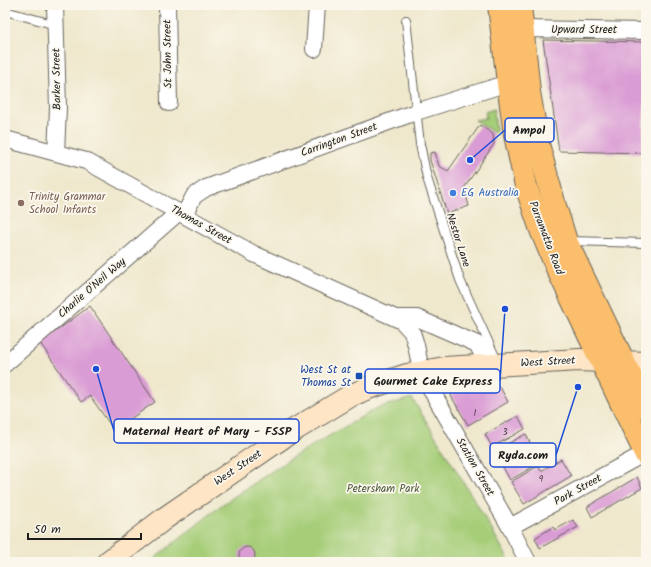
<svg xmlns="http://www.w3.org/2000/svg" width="651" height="567" font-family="Kalam,sans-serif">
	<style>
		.green { fill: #a6cd78; stroke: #61744a }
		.building { fill: #da9cd4 }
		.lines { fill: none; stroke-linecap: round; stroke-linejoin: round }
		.lane-casing { stroke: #66635a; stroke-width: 10 }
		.street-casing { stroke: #66635a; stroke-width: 18 }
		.secondary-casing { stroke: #66635a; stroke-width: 24 }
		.highway-casing { stroke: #66635a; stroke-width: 24 }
		.lane { stroke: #fff; stroke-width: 8 }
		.street { stroke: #fff; stroke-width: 16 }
		.secondary { stroke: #fde5c5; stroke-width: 22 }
		.highway { stroke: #fabe6d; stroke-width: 22 }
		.shop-dot { fill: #3f7fe0; stroke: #fbf7ec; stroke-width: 1.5 }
		.education-dot { fill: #8d6e63; stroke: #fbf7ec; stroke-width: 1.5 }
		.transit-dot { fill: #1a4fb4; stroke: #fbf7ec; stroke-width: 1.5 }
		.labels { text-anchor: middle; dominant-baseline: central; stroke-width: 3.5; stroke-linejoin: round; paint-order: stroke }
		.number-label { font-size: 9px; fill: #4c3c4a }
		.street-label { font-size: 11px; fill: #1c1c1c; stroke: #fbf7ec }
		.shop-label { font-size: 11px; fill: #366cbe; stroke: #fbf7ec; text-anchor: start }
		.education-label { font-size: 11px; fill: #785e54; stroke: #fbf7ec; text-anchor: start }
		.transit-label { font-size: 11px; fill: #164399; stroke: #fbf7ec; text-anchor: end }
		.park-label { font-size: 11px; fill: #4c5a3c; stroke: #fbf7ec }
		.leader { fill: none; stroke: #1d4ed8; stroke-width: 1.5 }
		.callout-dot { fill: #1d4ed8; stroke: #fbf7ec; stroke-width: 1.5 }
		.callout { fill: #fbf7ec; stroke: #1d4ed8; stroke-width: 1.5 }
		.callout-label { font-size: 12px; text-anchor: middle; font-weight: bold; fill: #1c1c1c }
	</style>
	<rect width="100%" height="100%" fill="#fbf7ec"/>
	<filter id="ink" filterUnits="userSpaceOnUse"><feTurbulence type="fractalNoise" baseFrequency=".025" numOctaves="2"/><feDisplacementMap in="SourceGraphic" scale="8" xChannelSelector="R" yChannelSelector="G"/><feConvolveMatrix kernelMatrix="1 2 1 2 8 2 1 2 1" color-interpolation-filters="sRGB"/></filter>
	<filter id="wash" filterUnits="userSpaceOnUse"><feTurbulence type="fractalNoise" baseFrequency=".012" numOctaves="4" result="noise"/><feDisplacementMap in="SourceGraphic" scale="16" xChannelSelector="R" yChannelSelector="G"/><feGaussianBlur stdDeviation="0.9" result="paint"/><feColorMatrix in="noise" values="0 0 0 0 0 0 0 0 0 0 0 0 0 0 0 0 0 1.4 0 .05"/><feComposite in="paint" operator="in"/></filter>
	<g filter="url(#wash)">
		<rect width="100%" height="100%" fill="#efe8cd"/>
		<g class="green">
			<path d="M 494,109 L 496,131 L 494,133 L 475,120 L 486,118 L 485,112 Z"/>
			<path d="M 412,398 L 481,511 L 510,562 L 150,562 L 223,504 L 293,457 L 377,408 Z"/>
		</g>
		<g id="blocks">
			<g class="building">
				<path d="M 543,40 L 646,42 L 646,96 L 645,96 L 642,153 L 559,151 Z"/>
				<path d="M 480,125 L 493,134 L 494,144 L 464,188 L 469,206 L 447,214 L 430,160 L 430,153 L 435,152 L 439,166 L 448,171 Z"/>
				<path d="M 90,306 L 155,402 L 114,430 L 90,396 L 81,402 L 40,343 Z"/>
				<path d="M 500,387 L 508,402 L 468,425 L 451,396 L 454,390 Z"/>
				<path d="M 518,416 L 525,429 L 492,447 L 485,434 Z"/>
				<path d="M 526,434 L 532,447 L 500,464 L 494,451 Z"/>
				<path d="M 530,451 L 538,464 L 510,480 L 503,467 Z"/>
				<path d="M 561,459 L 571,476 L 524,504 L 511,482 L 538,466 L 541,471 Z"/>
				<path d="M 637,477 L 642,488 L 592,517 L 587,507 Z"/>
				<path d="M 573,520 L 578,527 L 540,548 L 535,538 L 553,527 L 555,530 Z"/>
				<circle cx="247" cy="555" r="8"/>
			</g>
		</g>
	</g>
	<g filter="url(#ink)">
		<use href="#blocks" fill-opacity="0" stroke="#66635a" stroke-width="1"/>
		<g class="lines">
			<defs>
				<g id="lane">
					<path d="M 5,11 L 56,25"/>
					<path d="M 406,20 L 420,144 L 427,178 L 460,280 L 498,363"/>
					<path d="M 569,241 L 646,243"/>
				</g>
				<g id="street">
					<path d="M 55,5 L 58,108 L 56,153"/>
					<path d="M 167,5 L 169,103"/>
					<path d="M 522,29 L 646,31"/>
					<path d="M 314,49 L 317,5"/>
					<path d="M 5,139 L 86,161 L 254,254 L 402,321 L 412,332 L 416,345 L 421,371 L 434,395 L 510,527 L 528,562"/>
					<path d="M 184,215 L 194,196 L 206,188 L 416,112 L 508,83"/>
					<path d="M 396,318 L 417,318 L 477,344 L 488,365"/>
					<path d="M 5,364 L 179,212"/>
					<path d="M 510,527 L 645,453"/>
				</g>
				<path id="secondary" d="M 108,562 L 165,518 L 289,433 L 350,396 L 368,388 L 407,375 L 444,368 L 579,360 L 646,363"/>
				<g id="highway">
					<path d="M 499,5 L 508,83 L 515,135 L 526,186 L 541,230 L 556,266 L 646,455"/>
					<path d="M 520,5 L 529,92 L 538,144 L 555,206 L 566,241 L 646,408"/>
				</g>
			</defs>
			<use href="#lane" class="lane-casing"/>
			<use href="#street" class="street-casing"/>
			<use href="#secondary" class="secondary-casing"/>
			<use href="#highway" class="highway-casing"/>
			<use href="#lane" class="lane"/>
			<use href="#street" class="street"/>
			<use href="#secondary" class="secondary"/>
			<use href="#highway" class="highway"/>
		</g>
	</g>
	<circle class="shop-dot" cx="453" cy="193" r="4"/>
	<circle class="education-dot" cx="21" cy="203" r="4"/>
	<rect class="transit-dot" x="355" y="372" width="8" height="8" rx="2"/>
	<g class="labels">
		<g class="number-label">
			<text x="475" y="413">1</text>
			<text x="505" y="432">3</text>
			<text x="541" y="479">9</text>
		</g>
		<g class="street-label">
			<text x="584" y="30">Upward Street</text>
			<text transform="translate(168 54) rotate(-91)">St John Street</text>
			<text transform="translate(57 79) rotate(-91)">Barker Street</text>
			<text transform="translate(339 140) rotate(-20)">Carrington Street</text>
			<text transform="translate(201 225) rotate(29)">Thomas Street</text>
			<text transform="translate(546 238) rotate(69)">Parramatta Road</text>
			<text transform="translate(458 240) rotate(72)">Nestor Lane</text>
			<text transform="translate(92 288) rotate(-41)">Charlie O'Neil Way</text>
			<text transform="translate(548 362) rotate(-3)">West Street</text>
			<text transform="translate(475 467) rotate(60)">Station Street</text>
			<text transform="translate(238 468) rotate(-34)">West Street</text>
			<text transform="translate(578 490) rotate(-29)">Park Street</text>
		</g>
		<g class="shop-label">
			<text x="461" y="193">EG Australia</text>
		</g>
		<g class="education-label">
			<text x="29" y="197">Trinity Grammar<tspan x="29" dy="13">School Infants</tspan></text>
		</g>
		<g class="transit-label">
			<text x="351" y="370">West St at<tspan x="351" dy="13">Thomas St</tspan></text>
		</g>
		<g class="park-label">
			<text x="383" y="489">Petersham Park</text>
		</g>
	</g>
	<path class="leader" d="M470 160L505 130M505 309L500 381M96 369L114 431M578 387L556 455"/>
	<g class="callout-dot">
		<circle cx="470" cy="160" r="4"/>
		<circle cx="505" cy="309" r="4"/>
		<circle cx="96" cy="369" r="4"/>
		<circle cx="578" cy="387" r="4"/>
	</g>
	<g class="callout">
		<rect x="505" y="118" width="49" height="24" rx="4"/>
		<rect x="365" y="369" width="135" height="24" rx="4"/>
		<rect x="114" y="419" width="185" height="24" rx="4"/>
		<rect x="490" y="443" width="66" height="24" rx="4"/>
	</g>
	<g class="callout-label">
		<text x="529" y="134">Ampol</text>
		<text x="433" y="385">Gourmet Cake Express</text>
		<text x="207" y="435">Maternal Heart of Mary - FSSP</text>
		<text x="523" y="459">Ryda.com</text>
	</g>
	<rect width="651" height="567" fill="none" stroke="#fbf7ec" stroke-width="20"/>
	<path d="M28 533v6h113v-6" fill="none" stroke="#1c1c1c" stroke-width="2"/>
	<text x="34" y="533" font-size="12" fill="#1c1c1c" stroke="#fbf7ec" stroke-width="3" paint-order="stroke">50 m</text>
</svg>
